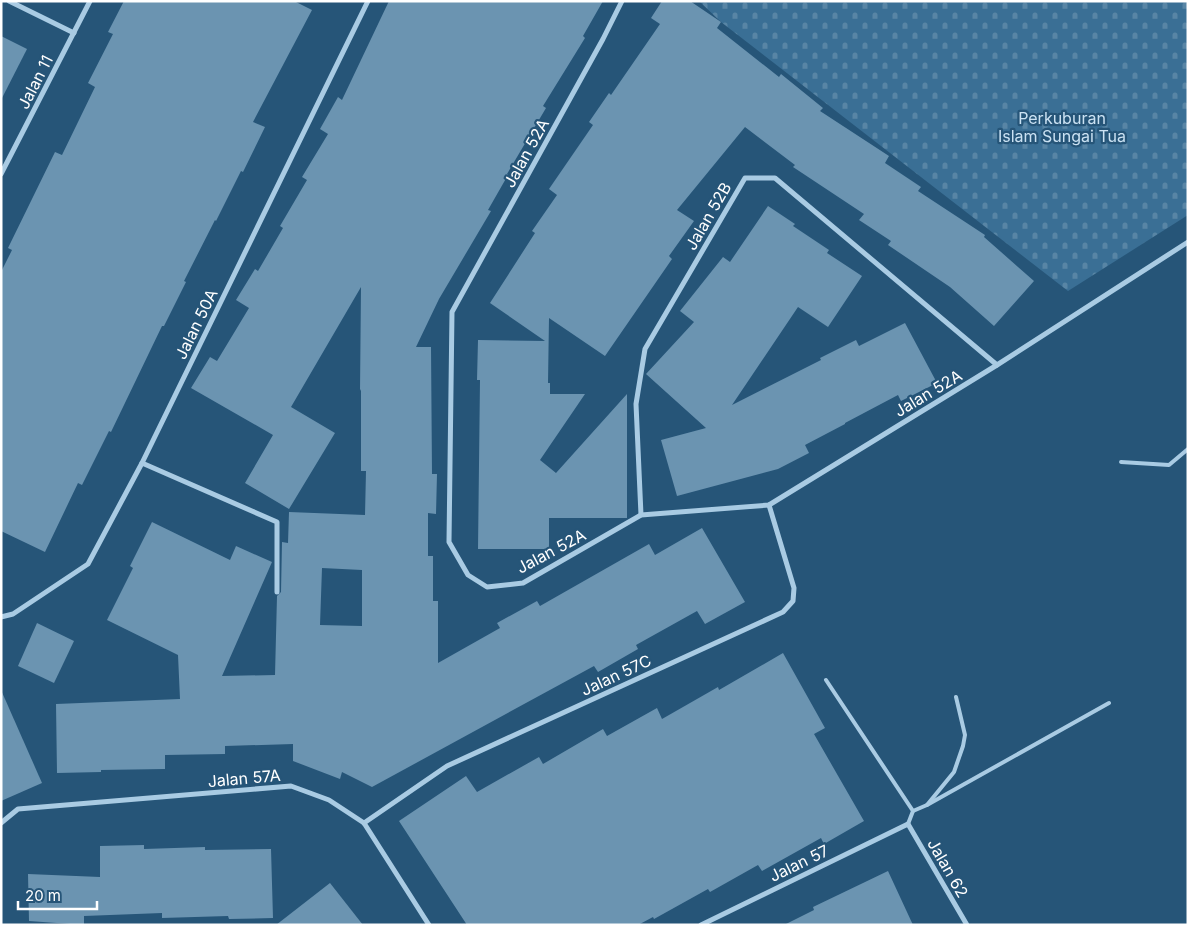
<svg xmlns="http://www.w3.org/2000/svg" width="1189" height="926" font-family="Inter,sans-serif">
	<style>
		.cemetery { fill: url(#cemetery-stones) }
		.building { fill: #6b94b1; fill-rule: evenodd }
		.lines { fill: none; stroke-linecap: round; stroke-linejoin: round }
		.lane { stroke: #a9cbe3; stroke-width: 4 }
		.street { stroke: #a9cbe3; stroke-width: 5 }
		.labels { text-anchor: middle; dominant-baseline: central; stroke-width: 4.5; stroke-linejoin: round; paint-order: stroke }
		.street-label { font-size: 16px; fill: #fff; stroke: #265578 }
		.park-label { font-size: 16px; fill: #cbe2f3; stroke: #265578 }
	</style>
	<defs>
		<pattern id="cemetery-stones" width="16" height="16" patternUnits="userSpaceOnUse" patternTransform="scale(1.25)"><rect width="16" height="16" fill="#3a6f95"/><path d="M2 7V4a2 2 0 0 1 4 0v3zM10 15v-3a2 2 0 0 1 4 0v3z" fill="#5885a5"/></pattern>
	</defs>
	<rect width="100%" height="100%" fill="#265578"/>
	<path class="cemetery" d="M 699,1 L 1188,1 L 1188,215 L 1068,291 L 721,22 Z"/>
	<g class="building">
		<path d="M 124,1 L 294,1 L 312,10 L 253,122 L 265,127 L 243,172 L 241,171 L 216,221 L 215,220 L 184,281 L 186,282 L 164,326 L 162,326 L 111,432 L 109,431 L 82,485 L 78,483 L 45,552 L 1,531 L 1,272 L 12,250 L 8,248 L 55,152 L 62,155 L 95,87 L 88,83 L 113,34 L 108,32 Z"/>
		<path d="M 389,1 L 603,1 L 583,36 L 585,38 L 543,106 L 546,108 L 507,174 L 508,175 L 488,210 L 491,211 L 439,299 L 416,347 L 431,347 L 432,474 L 437,474 L 436,514 L 428,513 L 428,556 L 433,556 L 433,601 L 438,601 L 438,663 L 500,628 L 497,623 L 537,601 L 540,606 L 649,544 L 655,555 L 702,528 L 745,602 L 705,624 L 697,611 L 636,645 L 638,649 L 598,672 L 594,666 L 372,787 L 342,772 L 340,779 L 293,761 L 293,744 L 225,746 L 225,754 L 165,755 L 165,769 L 101,770 L 101,772 L 57,773 L 56,704 L 180,699 L 178,655 L 107,620 L 133,568 L 130,566 L 152,522 L 230,560 L 236,546 L 272,562 L 222,676 L 275,675 L 277,596 L 281,592 L 282,542 L 288,543 L 289,512 L 365,515 L 366,471 L 361,471 L 361,389 L 360,391 L 361,287 L 291,407 L 335,433 L 289,509 L 245,483 L 273,435 L 191,388 L 210,357 L 217,361 L 249,308 L 236,300 L 255,269 L 258,271 L 283,228 L 280,226 L 307,180 L 302,177 L 328,134 L 320,129 L 338,97 L 342,100 ZM 322,568 L 362,570 L 362,626 L 320,625 Z"/>
		<path d="M 662,1 L 690,1 L 721,22 L 717,28 L 779,77 L 781,74 L 823,108 L 820,111 L 889,156 L 885,163 L 921,187 L 918,191 L 985,235 L 984,237 L 1034,281 L 994,326 L 950,287 L 888,245 L 891,241 L 859,220 L 864,214 L 793,167 L 795,165 L 745,127 L 677,210 L 694,221 L 669,256 L 672,259 L 605,356 L 549,318 L 548,383 L 550,383 L 550,394 L 585,394 L 540,460 L 556,473 L 627,394 L 627,518 L 549,518 L 549,549 L 478,549 L 480,380 L 477,380 L 478,340 L 545,341 L 490,303 L 535,233 L 532,231 L 557,195 L 549,189 L 593,125 L 589,122 L 609,93 L 611,95 L 660,24 L 651,18 Z"/>
		<path d="M 1,36 L 27,49 L 1,100 Z"/>
		<path d="M 768,206 L 795,224 L 793,226 L 829,250 L 827,253 L 862,276 L 828,327 L 798,307 L 732,405 L 821,360 L 820,358 L 856,340 L 859,346 L 905,323 L 937,383 L 901,401 L 898,395 L 845,423 L 845,424 L 805,445 L 809,453 L 778,469 L 677,496 L 661,440 L 706,428 L 646,374 L 694,322 L 680,311 L 723,257 L 730,262 Z"/>
		<path d="M 37,623 L 74,641 L 54,683 L 18,666 Z"/>
		<path d="M 783,653 L 825,728 L 814,734 L 864,821 L 824,844 L 821,838 L 762,871 L 758,865 L 710,892 L 708,889 L 654,919 L 653,917 L 638,925 L 467,925 L 399,821 L 466,776 L 477,792 L 539,757 L 543,764 L 603,729 L 607,736 L 657,708 L 662,719 L 718,687 L 719,690 Z"/>
		<path d="M 1,690 L 42,783 L 1,801 Z"/>
		<path d="M 144,845 L 144,849 L 205,847 L 205,850 L 271,849 L 273,918 L 229,919 L 228,916 L 162,918 L 162,913 L 84,916 L 84,925 L 29,921 L 28,874 L 100,877 L 100,846 Z"/>
		<path d="M 888,871 L 913,925 L 784,925 L 814,910 L 813,907 Z"/>
		<path d="M 330,883 L 363,925 L 276,925 Z"/>
	</g>
	<g class="lines">
		<g class="lane">
			<path d="M 1121,462 L 1169,465 L 1188,449"/>
			<path d="M 826,680 L 913,811 L 908,824"/>
			<path d="M 927,805 L 1109,703"/>
			<path d="M 913,811 L 927,805 L 954,772 L 963,746 L 965,735 L 956,697"/>
		</g>
		<g class="street">
			<path d="M 9,1 L 74,33"/>
			<path d="M 622,1 L 603,39 L 452,312 L 449,542 L 468,575 L 487,587 L 523,583 L 641,515 L 769,505 L 997,365 L 1188,242"/>
			<path d="M 1,174 L 90,1"/>
			<path d="M 142,463 L 277,522 L 277,592"/>
			<path d="M 641,515 L 636,404 L 645,349 L 745,178 L 775,178 L 997,365"/>
			<path d="M 1,617 L 13,614 L 88,564 L 142,463 L 368,1"/>
			<path d="M 1,823 L 18,809 L 291,786 L 329,800 L 364,823 L 429,925"/>
			<path d="M 364,823 L 447,766 L 783,612 L 793,601 L 794,588 L 769,505"/>
			<path d="M 701,925 L 908,824 L 967,925"/>
		</g>
	</g>
	<g class="labels">
		<g class="street-label">
			<text transform="translate(35 82) rotate(-63)">Jalan 11</text>
			<text transform="translate(526 153) rotate(-61)">Jalan 52A</text>
			<text transform="translate(708 216) rotate(-60)">Jalan 52B</text>
			<text transform="translate(196 324) rotate(-64)">Jalan 50A</text>
			<text transform="translate(928 393) rotate(-31)">Jalan 52A</text>
			<text transform="translate(551 551) rotate(-28)">Jalan 52A</text>
			<text transform="translate(616 675) rotate(-25)">Jalan 57C</text>
			<text transform="translate(244 778) rotate(-5)">Jalan 57A</text>
			<text transform="translate(799 863) rotate(-26)">Jalan 57</text>
			<text transform="translate(948 868) rotate(60)">Jalan 62</text>
		</g>
		<g class="park-label">
			<text x="1062" y="118">Perkuburan<tspan x="1062" dy="18">Islam Sungai Tua</tspan></text>
		</g>
	</g>
	<rect width="1189" height="926" fill="none" stroke="#ffffff" stroke-width="5"/>
	<path d="M18 901v8h79v-8" fill="none" stroke="#ffffff" stroke-width="2.5"/>
	<text x="25" y="901" font-size="15" fill="#ffffff" stroke="#265578" stroke-width="4" paint-order="stroke">20 m</text>
</svg>
